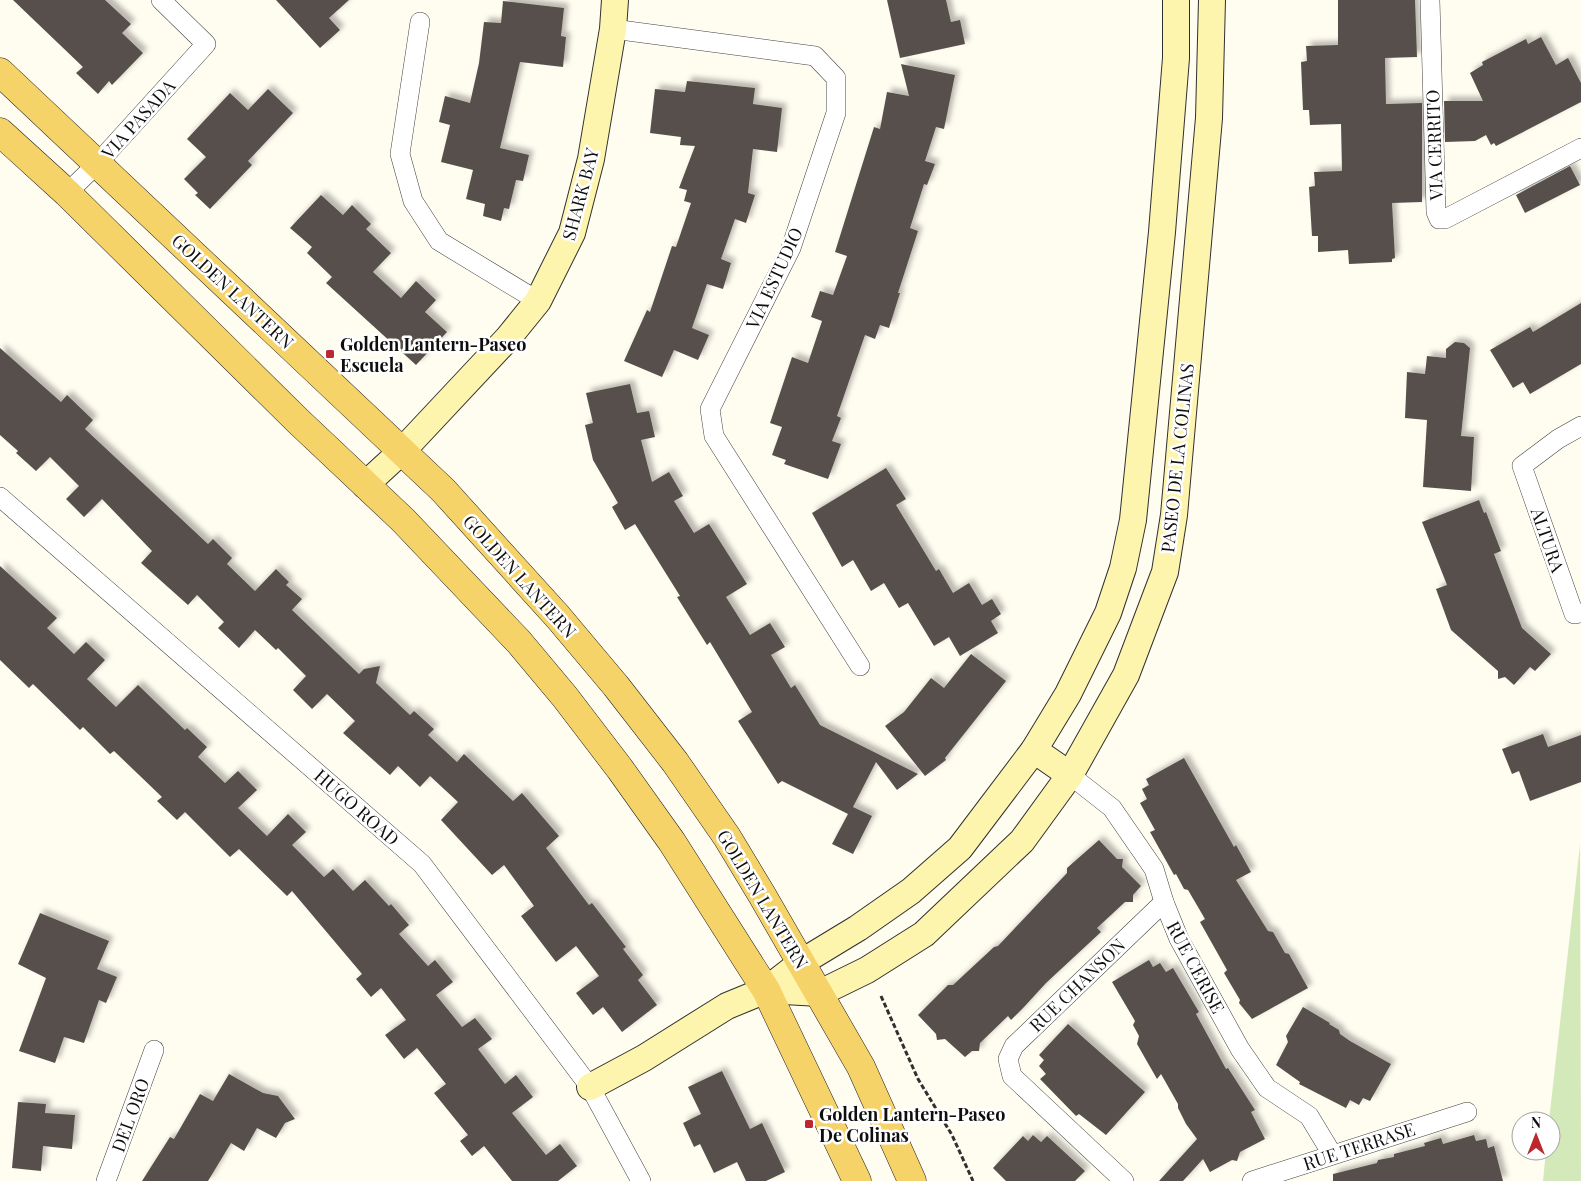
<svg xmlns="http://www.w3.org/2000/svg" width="1581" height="1181" font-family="'Playfair Display',serif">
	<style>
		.green { fill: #d3e9ba }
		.building { fill: #57504b; filter: url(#shadow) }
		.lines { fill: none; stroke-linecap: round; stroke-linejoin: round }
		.street-casing { stroke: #414141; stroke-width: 20 }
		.secondary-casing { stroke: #303030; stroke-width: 28 }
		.primary-casing { stroke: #1f1f1f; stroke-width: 29 }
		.path { stroke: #303030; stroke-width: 3; stroke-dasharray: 5 2.5; stroke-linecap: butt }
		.street { stroke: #fff; stroke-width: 19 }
		.secondary { stroke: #fdf4ad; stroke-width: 26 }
		.primary { stroke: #f6d369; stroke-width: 28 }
		.poi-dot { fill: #bd2830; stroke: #fff; stroke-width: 2 }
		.labels { text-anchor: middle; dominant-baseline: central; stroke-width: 5; stroke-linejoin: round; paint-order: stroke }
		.street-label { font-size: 18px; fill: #0e0e0e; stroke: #fff }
		.poi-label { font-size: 18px; font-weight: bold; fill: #0e0e0e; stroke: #fff; text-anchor: start }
	</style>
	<defs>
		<filter id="shadow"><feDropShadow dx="4.5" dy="-4.5" stdDeviation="2.5" flood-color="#0004"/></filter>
	</defs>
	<rect width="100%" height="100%" fill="#fffcf0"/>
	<path class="green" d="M 1580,845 L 1581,1181 L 1543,1181 L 1546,1151 L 1551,1151 L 1549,1121 Z"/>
	<g class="building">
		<path d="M 13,0 L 105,0 L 131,24 L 122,33 L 143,53 L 112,85 L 109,81 L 98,94 L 76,73 L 83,67 Z"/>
		<path d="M 276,0 L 349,0 L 329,18 L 340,30 L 320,48 Z"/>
		<path d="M 887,0 L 946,0 L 951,22 L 960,20 L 965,44 L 900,58 Z"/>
		<path d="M 1338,0 L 1415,0 L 1417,57 L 1385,58 L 1386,104 L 1422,103 L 1422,202 L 1392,203 L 1395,258 L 1392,259 L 1392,262 L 1349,264 L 1348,250 L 1318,252 L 1318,236 L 1312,236 L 1309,187 L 1315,186 L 1314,172 L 1342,171 L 1341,124 L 1310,125 L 1309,110 L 1303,110 L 1301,62 L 1307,61 L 1306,46 L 1338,45 Z"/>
		<path d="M 503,1 L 564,8 L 561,36 L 566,37 L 563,67 L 520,62 L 500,148 L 529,155 L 523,181 L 516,180 L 509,209 L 504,208 L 501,221 L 483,216 L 485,204 L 466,199 L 473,170 L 441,162 L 450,125 L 439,122 L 445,96 L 470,103 L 479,63 L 484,22 L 501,23 Z"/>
		<path d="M 1541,37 L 1556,65 L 1568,58 L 1581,83 L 1581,102 L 1496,146 L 1494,143 L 1491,145 L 1486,135 L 1475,141 L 1445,142 L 1444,101 L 1483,101 L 1470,73 L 1483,65 L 1482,62 L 1526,39 L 1528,44 Z"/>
		<path d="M 901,64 L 955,75 L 944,129 L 936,127 L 925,161 L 935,164 L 927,185 L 924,184 L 910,228 L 918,231 L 898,293 L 900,293 L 889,328 L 880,325 L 875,339 L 865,335 L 837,416 L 841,418 L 832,441 L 841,444 L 828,479 L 784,464 L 786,460 L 772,455 L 782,427 L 770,423 L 792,357 L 808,363 L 822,321 L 811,317 L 820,291 L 833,295 L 847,256 L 835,252 L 874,127 L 880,129 L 887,92 L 909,96 Z"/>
		<path d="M 687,81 L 755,88 L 753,104 L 782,108 L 777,152 L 753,149 L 748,193 L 755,195 L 746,223 L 735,219 L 721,259 L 731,263 L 723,289 L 707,284 L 692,328 L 709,335 L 698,360 L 674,350 L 662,377 L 624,361 L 647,310 L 650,312 L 672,246 L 676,247 L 691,203 L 684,201 L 687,190 L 679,188 L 695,146 L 680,145 L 681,137 L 650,133 L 655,89 L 685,92 Z"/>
		<path d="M 268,89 L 293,113 L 248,161 L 252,165 L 210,209 L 195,195 L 198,193 L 184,179 L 206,157 L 187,139 L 230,93 L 248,110 Z"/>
		<path d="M 1570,166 L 1580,185 L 1525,213 L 1516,195 Z"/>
		<path d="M 321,195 L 343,215 L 352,205 L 371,224 L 366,229 L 391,253 L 373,272 L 401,298 L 416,281 L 436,300 L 425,312 L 447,332 L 416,365 L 326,283 L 332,277 L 307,253 L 312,247 L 290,228 Z"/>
		<path d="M 1581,303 L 1581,364 L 1530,394 L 1523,382 L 1513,388 L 1490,350 L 1530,327 L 1533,332 Z"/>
		<path d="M 1455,342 L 1464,343 L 1470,348 L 1461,436 L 1474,437 L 1471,491 L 1423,487 L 1427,420 L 1405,418 L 1407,372 L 1425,374 L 1427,356 L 1446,358 L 1446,349 Z"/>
		<path d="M 0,348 L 61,402 L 67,395 L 93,420 L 85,429 L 208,544 L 213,539 L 232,558 L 227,564 L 255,591 L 276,569 L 289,582 L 286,585 L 302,599 L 292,610 L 359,674 L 364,669 L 380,666 L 376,683 L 410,715 L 414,711 L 434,729 L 428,735 L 457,762 L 464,754 L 513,801 L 522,793 L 559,836 L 546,848 L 589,905 L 592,903 L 626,947 L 623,949 L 643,975 L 638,980 L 657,1005 L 622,1032 L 603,1007 L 593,1015 L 576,993 L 599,976 L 576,946 L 556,962 L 521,916 L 534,906 L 504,865 L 492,875 L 441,820 L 458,802 L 430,776 L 420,787 L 398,766 L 390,775 L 343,733 L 355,721 L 327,694 L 312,709 L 293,690 L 306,676 L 278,648 L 276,650 L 255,630 L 239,648 L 218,628 L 224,622 L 197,595 L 188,605 L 141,563 L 152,551 L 102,499 L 84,517 L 66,499 L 79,486 L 50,457 L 36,471 L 16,453 L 18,451 L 0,435 Z"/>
		<path d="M 630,384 L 637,413 L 649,411 L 655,437 L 641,440 L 652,482 L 669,472 L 683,496 L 674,501 L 694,533 L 709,524 L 747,584 L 726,597 L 750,635 L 770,623 L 785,647 L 771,655 L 791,688 L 795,685 L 820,725 L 918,774 L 897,790 L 876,762 L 853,807 L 872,816 L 853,854 L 832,844 L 848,814 L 782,781 L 778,784 L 738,721 L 752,712 L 710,642 L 707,645 L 677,597 L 680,596 L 635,524 L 625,530 L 612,507 L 618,503 L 593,460 L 585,425 L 593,423 L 586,393 Z"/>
		<path d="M 886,468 L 906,499 L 896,505 L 936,571 L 939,569 L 953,593 L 969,583 L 982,605 L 992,599 L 1001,614 L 991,621 L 998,633 L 960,656 L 949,637 L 934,646 L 908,603 L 899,608 L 884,583 L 871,591 L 853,560 L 842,567 L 812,513 Z"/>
		<path d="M 1479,500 L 1484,513 L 1486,512 L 1501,551 L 1494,554 L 1522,628 L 1551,654 L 1535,671 L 1530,667 L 1514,685 L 1505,677 L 1498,679 L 1498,671 L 1451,630 L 1436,589 L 1447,585 L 1422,522 Z"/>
		<path d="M 0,566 L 57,618 L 47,628 L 74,654 L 86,642 L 105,660 L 87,679 L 116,707 L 138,685 L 185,730 L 187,728 L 207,747 L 198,757 L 225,783 L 238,771 L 257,790 L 238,808 L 267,836 L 288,814 L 306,832 L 292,845 L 324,877 L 333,869 L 353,891 L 365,880 L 389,906 L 391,904 L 409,925 L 399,934 L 428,966 L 435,960 L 453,982 L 436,995 L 462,1027 L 475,1018 L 492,1039 L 478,1049 L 505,1084 L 516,1075 L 533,1097 L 512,1113 L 546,1155 L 560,1144 L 577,1166 L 558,1181 L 512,1181 L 484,1146 L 472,1156 L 460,1141 L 468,1135 L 434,1093 L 446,1084 L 417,1048 L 404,1059 L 385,1035 L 406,1020 L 381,988 L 371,997 L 356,979 L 362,974 L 292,891 L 287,896 L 239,849 L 230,857 L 185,812 L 177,820 L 157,801 L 162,797 L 114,751 L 110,754 L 83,727 L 80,730 L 33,684 L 29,688 L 0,660 Z"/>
		<path d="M 971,654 L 1006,681 L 945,758 L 946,760 L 925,776 L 885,726 L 904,712 L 931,678 L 944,688 Z"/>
		<path d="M 1543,734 L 1548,747 L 1581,735 L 1581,782 L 1530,801 L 1519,771 L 1512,774 L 1502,749 Z"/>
		<path d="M 1184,758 L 1234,847 L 1236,845 L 1251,872 L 1236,880 L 1268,931 L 1273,932 L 1285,953 L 1289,954 L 1308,988 L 1252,1019 L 1239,1003 L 1240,1000 L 1224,973 L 1227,970 L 1200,922 L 1205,919 L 1188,890 L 1184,889 L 1176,874 L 1174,875 L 1150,832 L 1155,830 L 1140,803 L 1147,799 L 1142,789 L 1149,785 L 1146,779 Z"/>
		<path d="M 1099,840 L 1117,859 L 1123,859 L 1122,867 L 1141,886 L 1133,895 L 1133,902 L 1125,902 L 1097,928 L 1101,932 L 1046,983 L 1024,1007 L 1011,1020 L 1008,1016 L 980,1043 L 979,1051 L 972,1051 L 965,1057 L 945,1039 L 937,1040 L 936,1034 L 918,1015 L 948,985 L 953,985 L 994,947 L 998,946 L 1067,873 L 1067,868 Z"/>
		<path d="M 40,913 L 109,941 L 97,969 L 117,977 L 106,1003 L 99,1000 L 84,1043 L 64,1037 L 55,1063 L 19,1051 L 46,978 L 18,964 Z"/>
		<path d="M 1149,960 L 1153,967 L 1160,963 L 1166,972 L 1173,968 L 1199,1012 L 1196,1014 L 1226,1069 L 1228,1068 L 1255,1110 L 1251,1112 L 1265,1139 L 1240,1152 L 1237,1161 L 1232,1160 L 1210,1172 L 1203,1159 L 1183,1181 L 1159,1181 L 1197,1139 L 1186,1124 L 1178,1108 L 1178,1104 L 1161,1074 L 1157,1079 L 1137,1044 L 1139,1036 L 1133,1025 L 1135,1021 L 1112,982 Z"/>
		<path d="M 1303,1007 L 1330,1023 L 1329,1024 L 1339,1030 L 1340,1034 L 1350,1041 L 1391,1064 L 1370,1101 L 1363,1098 L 1359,1105 L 1350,1100 L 1346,1108 L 1299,1084 L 1300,1082 L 1276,1065 L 1288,1042 L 1286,1036 Z"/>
		<path d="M 1068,1024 L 1145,1092 L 1106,1135 L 1079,1114 L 1076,1116 L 1040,1079 L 1046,1074 L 1039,1066 L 1044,1060 L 1039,1055 Z"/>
		<path d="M 722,1071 L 750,1129 L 762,1123 L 785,1172 L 766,1181 L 746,1181 L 737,1162 L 714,1173 L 700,1144 L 694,1147 L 683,1123 L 701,1114 L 688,1087 Z"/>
		<path d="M 229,1074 L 263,1093 L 278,1096 L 295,1119 L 285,1123 L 276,1138 L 257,1128 L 244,1151 L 231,1143 L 208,1181 L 142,1181 L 170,1137 L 174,1139 L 200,1094 L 213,1101 Z"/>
		<path d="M 18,1102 L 46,1104 L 45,1113 L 75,1115 L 72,1149 L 43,1146 L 41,1171 L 12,1168 Z"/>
		<path d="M 1033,1135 L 1041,1142 L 1047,1136 L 1085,1171 L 1075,1181 L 1006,1181 L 993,1168 L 1023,1136 L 1028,1141 Z"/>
		<path d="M 1474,1135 L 1476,1141 L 1486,1139 L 1488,1148 L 1494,1146 L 1503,1181 L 1333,1181 L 1333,1174 L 1377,1163 L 1378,1160 L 1394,1157 L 1394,1154 L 1425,1146 L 1424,1143 L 1441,1138 L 1443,1144 Z"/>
	</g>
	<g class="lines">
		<defs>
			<g id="street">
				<path d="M 1430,0 L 1436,212 L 1439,219 L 1445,219 L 1581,148"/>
				<path d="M 420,22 L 400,154 L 413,201 L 439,241 L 538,301"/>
				<path d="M 613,29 L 815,56 L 836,78 L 836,113 L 791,248 L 710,409 L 714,436 L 860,666"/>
				<path d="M 67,193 L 97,164 L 206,44 L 161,0"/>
				<path d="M 1581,426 L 1558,439 L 1522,466 L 1574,614 L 1581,613"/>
				<path d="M 0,497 L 422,864 L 590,1087 L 641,1181"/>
				<path d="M 1070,775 L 1112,808 L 1154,869 L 1164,902 L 1179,939 L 1240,1049 L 1267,1088 L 1309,1116 L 1332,1154"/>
				<path d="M 106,1181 L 154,1050"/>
				<path d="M 1124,1181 L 1012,1076 L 1008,1059 L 1014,1046 L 1164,902"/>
				<path d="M 1252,1181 L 1467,1112"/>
			</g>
			<g id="secondary">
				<path d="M 365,485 L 403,450 L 508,338 L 538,301 L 572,233 L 591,159 L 613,29 L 615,0"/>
				<path d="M 1034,750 L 1070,775"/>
				<path d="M 766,990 L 820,993 L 867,970 L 924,934 L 1022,841 L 1070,775 L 1126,675 L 1165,572 L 1174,515 L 1209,118 L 1212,0"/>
				<path d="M 590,1087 L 644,1058 L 727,1006 L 766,990 L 802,962 L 858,928 L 911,891 L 960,848 L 1034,750 L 1068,694 L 1108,613 L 1123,568 L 1133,520 L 1162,232 L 1176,58 L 1176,0"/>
			</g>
			<g id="primary">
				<path d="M 0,72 L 443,490 L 558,617 L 616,686 L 675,762 L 727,837 L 762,895 L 861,1067 L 912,1181"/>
				<path d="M 0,132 L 67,193 L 298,421 L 403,520 L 519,642 L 565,697 L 620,769 L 672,842 L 766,990 L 857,1181"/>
			</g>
		</defs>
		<use href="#street" class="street-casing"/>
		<use href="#secondary" class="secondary-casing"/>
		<use href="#primary" class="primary-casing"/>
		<path class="path" d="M 881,996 L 918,1079 L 952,1135 L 973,1181"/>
		<use href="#street" class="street"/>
		<use href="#secondary" class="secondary"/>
		<use href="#primary" class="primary"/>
	</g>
	<g class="poi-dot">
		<rect x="325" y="349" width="10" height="10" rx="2.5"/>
		<rect x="804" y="1119" width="10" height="10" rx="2.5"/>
	</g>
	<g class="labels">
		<g class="street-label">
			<text transform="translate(138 119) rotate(-48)">VIA PASADA</text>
			<text transform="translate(1434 145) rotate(-92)">VIA CERRITO</text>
			<text transform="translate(580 194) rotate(-75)">SHARK BAY</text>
			<text transform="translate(774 278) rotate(-65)">VIA ESTUDIO</text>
			<text transform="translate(233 291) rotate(43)">GOLDEN LANTERN</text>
			<text transform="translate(1177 458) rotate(-84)">PASEO DE LA COLINAS</text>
			<text transform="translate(1548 540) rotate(71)">ALTURA</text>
			<text transform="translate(520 576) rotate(48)">GOLDEN LANTERN</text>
			<text transform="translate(357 807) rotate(41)">HUGO ROAD</text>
			<text transform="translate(763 899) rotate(59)">GOLDEN LANTERN</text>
			<text transform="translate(1196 967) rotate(62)">RUE CERISE</text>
			<text transform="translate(1077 985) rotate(-44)">RUE CHANSON</text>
			<text transform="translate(130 1115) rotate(-70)">DEL ORO</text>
			<text transform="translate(1359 1146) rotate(-18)">RUE TERRASE</text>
		</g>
		<g class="poi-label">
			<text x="340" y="344">Golden Lantern-Paseo<tspan x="340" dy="21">Escuela</tspan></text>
			<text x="819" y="1114">Golden Lantern-Paseo<tspan x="819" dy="21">De Colinas</tspan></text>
		</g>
	</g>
	<g transform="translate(1536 1136)"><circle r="24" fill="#ffffff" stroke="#9f9f9f"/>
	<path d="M0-4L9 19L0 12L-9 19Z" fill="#bd2830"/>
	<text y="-8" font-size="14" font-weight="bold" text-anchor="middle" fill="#0e0e0e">N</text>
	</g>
</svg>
